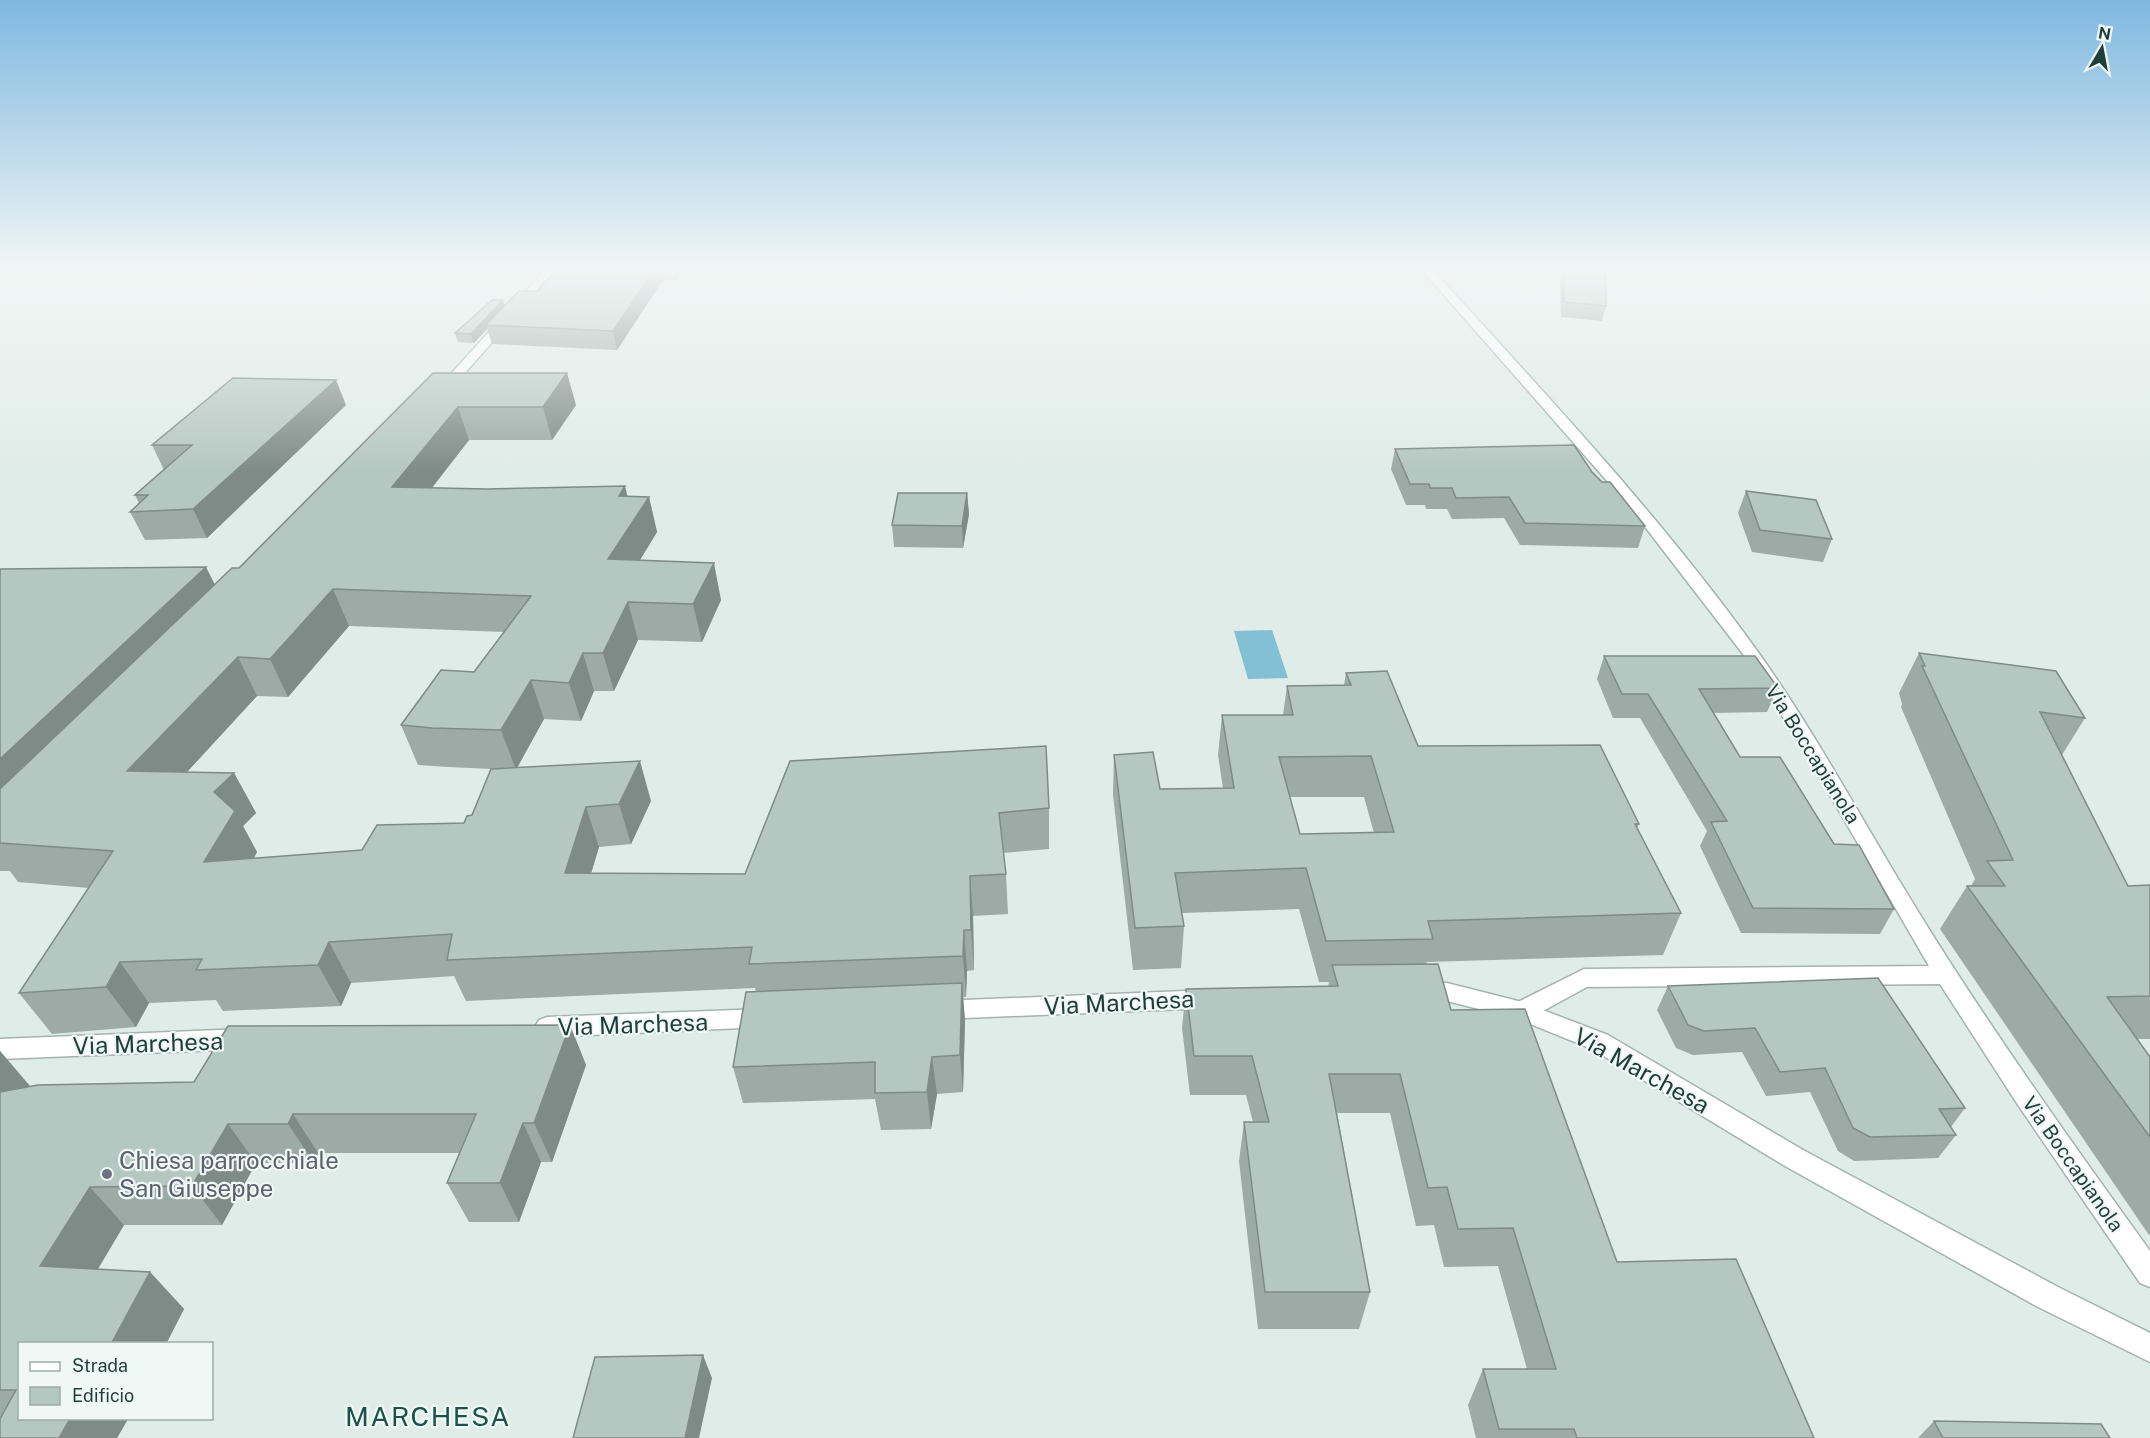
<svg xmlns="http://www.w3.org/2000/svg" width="2150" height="1438" font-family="'Public Sans',sans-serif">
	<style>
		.water { fill: #83bfd5 }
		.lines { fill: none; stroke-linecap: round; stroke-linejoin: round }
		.minor-casing { stroke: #a2b4b0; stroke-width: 3 }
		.tertiary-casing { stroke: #a2b4b0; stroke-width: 3 }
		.minor { fill: #fff; fill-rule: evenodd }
		.tertiary { fill: #fff; fill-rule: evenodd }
		.wall { fill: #9caba6; fill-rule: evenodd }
		.shaded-wall { fill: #7f8b87 }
		.building { fill: #b5c7c1; stroke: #7f8b87; stroke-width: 1.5; fill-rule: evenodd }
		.worship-dot { fill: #6b7280; stroke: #f0f8f5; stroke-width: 2 }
		.labels { text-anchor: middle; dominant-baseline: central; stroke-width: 4.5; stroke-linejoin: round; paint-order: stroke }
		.street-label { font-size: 20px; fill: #1f3d39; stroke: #f0f8f5 }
		.near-street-label { font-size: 24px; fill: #1f3d39; stroke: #f0f8f5 }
		.near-worship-label { font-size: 24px; fill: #5b616d; stroke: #f0f8f5; text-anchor: start }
		.near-quarter-label { font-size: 27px; letter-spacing: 1.5px; fill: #1a514a; stroke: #f0f8f5 }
	</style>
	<rect width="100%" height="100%" fill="#e0ece8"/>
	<path class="water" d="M 1272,630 L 1288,678 L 1248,679 L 1234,631 Z"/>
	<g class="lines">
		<defs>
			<g id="minor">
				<path d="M 545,270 L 556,270 L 448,392 L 440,392 L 440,386 Z"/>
				<path d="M 1422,270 L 1433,270 C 1544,393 1658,513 1755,648 C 1816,732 1864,825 1919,913 C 1990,1028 2070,1140 2150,1251 L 2150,1287 L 2140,1283 L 2018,1105 L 1940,984 L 1587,987 L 1530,1018 L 1522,1020 L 1514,1018 L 1510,1011 L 1514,1004 L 1584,969 L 1929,966 L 1803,749 L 1743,654 L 1629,506 Z"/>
			</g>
			<g id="tertiary">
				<path d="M 1423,983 L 1447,983 L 1522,1002 L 1608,1035 L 1803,1150 L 2058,1287 L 2150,1333 L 2150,1362 L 2038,1307 L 1785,1166 L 1592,1049 L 1518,1019 L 1447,1001 L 1415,998 L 1412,992 L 1415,986 Z"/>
				<path d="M 1209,990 L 1217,993 L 1220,999 L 1217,1005 L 1209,1008 L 940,1019 L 932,1017 L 928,1010 L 932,1003 L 940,1001 Z"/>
				<path d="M 766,1009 L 774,1011 L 778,1018 L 774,1025 L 766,1027 L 547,1037 L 539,1034 L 535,1027 L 539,1020 L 547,1017 Z"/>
				<path d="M 244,1029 L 252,1032 L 256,1039 L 252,1046 L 244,1049 L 0,1059 L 0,1039 Z"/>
			</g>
		</defs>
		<use href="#minor" class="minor-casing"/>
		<use href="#tertiary" class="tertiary-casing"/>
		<use href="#minor" class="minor"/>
		<use href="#tertiary" class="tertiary"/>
	</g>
	<g class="wall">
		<path d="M 556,270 L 683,270 L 677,280 L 663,280 L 617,350 L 492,344 L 487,329 L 474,343 L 458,342 L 455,333 L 505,305 L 537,291 Z"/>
		<path d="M 1562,270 L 1605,270 L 1606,306 L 1602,321 L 1561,317 L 1560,278 Z"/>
		<path d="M 433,373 L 576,405 L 552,440 L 469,440 L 432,488 L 649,497 L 657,532 L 640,560 L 721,600 L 702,642 L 638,640 L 614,691 L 594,691 L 581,721 L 544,719 L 517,767 L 651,801 L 631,844 L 599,847 L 591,873 L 745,874 L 790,761 L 1049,808 L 1049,849 L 1003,853 L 1006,874 L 1008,914 L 973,916 L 974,970 L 967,971 L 966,997 L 963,997 L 965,1020 L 963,1092 L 937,1094 L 931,1129 L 881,1130 L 875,1099 L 743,1103 L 733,1067 L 756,992 L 755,988 L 466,1001 L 454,976 L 351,983 L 341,1006 L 223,1011 L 216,1000 L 149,1003 L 136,1027 L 52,1034 L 19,993 L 89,888 L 18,882 L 10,871 L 0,871 L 0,569 L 215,584 L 239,568 ZM 349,626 L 504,632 L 474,672 L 401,725 L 418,765 L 448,767 L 491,769 L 472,815 L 464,823 L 362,850 L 254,858 L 257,852 L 243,826 L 256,813 L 234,773 L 187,772 L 257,696 L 288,697 Z"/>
		<path d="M 346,405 L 207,538 L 145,540 L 130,512 L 139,503 L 135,495 L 164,470 L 152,445 Z"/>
		<path d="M 1395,449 L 1592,472 L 1645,526 L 1638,548 L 1520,545 L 1504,518 L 1452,519 L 1447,509 L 1426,509 L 1425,505 L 1406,505 L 1391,469 Z"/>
		<path d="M 1746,491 L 1832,539 L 1823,562 L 1752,552 L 1738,513 Z"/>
		<path d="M 967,493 L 969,514 L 963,548 L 894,547 L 892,525 Z"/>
		<path d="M 1919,653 L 2085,718 L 2062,755 L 2128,886 L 2150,885 L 2150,1039 L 2137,1039 L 2150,1057 L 2150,1234 L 2149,1235 L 1940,929 L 1967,886 L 1971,886 L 1975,879 L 1901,707 L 1902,704 L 1899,693 Z"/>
		<path d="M 1604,656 L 1778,688 L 1767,712 L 1713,713 L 1740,757 L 1834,844 L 1894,909 L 1880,934 L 1741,933 L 1700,846 L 1707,831 L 1640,718 L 1613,718 L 1597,679 Z"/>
		<path d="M 1346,673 L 1418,746 L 1639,824 L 1637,828 L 1681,913 L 1663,955 L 1427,962 L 1426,964 L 1451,1010 L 1617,1262 L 1814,1438 L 1476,1438 L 1468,1405 L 1483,1369 L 1527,1369 L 1498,1266 L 1444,1267 L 1434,1225 L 1416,1226 L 1390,1113 L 1337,1113 L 1370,1292 L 1359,1329 L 1258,1329 L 1239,1161 L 1244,1122 L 1253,1122 L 1246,1095 L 1190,1095 L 1182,1028 L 1186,989 L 1328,986 L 1329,982 L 1319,982 L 1299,909 L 1182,913 L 1184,926 L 1181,968 L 1133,970 L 1113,795 L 1114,755 L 1160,789 L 1223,788 L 1218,755 L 1222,715 L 1283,715 L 1287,686 L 1344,685 ZM 1290,797 L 1364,797 L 1374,833 L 1300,834 Z"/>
		<path d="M 1668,986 L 1965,1108 L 1951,1127 L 1956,1135 L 1938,1158 L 1854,1161 L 1838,1151 L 1810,1092 L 1766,1096 L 1742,1052 L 1693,1055 L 1676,1048 L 1657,1010 Z"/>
		<path d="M 570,1025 L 586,1065 L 552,1162 L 541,1162 L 519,1222 L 469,1222 L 447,1183 L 460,1153 L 318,1153 L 314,1163 L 256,1163 L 222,1225 L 124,1225 L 98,1269 L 150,1272 L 184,1309 L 166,1344 L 20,1344 L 128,1419 L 117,1438 L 0,1438 L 0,1051 L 30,1087 L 194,1082 Z"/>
		<path d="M 1934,1421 L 2110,1438 L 1918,1438 Z"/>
	</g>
	<g class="shaded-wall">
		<path d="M 654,270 L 661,270 L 663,280 L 617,350 L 613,331 Z"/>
		<path d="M 675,270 L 683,270 L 677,280 Z"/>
		<path d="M 503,300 L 506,309 L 486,325 L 487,329 L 474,343 L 471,334 Z"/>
		<path d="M 567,373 L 576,405 L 552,440 L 543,407 Z"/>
		<path d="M 336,380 L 346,405 L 207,538 L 193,509 Z"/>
		<path d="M 458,407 L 469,440 L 405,522 L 392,487 Z"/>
		<path d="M 625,486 L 633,520 L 649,497 L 657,532 L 618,596 L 608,559 L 619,496 Z"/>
		<path d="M 967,493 L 969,514 L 963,548 L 962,526 Z"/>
		<path d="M 714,563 L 721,600 L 702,642 L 693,604 Z"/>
		<path d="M 206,567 L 225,605 L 0,803 L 0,759 Z"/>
		<path d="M 333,589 L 349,626 L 288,697 L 270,659 Z"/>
		<path d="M 628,602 L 638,640 L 614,691 L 603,653 Z"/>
		<path d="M 583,653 L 594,691 L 581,721 L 569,683 Z"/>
		<path d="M 238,657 L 257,696 L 152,810 L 127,771 Z"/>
		<path d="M 531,680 L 544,719 L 516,770 L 501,730 Z"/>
		<path d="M 640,761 L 651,801 L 631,844 L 619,804 Z"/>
		<path d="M 234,773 L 256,813 L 243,826 L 257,852 L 228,902 L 204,862 L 214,792 Z"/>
		<path d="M 586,807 L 599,847 L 579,914 L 565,873 Z"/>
		<path d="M 970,876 L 973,916 L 974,970 L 971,930 Z"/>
		<path d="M 964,930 L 967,971 L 966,997 L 963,956 Z"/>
		<path d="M 329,942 L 351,983 L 341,1006 L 318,965 Z"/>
		<path d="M 120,962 L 149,1003 L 136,1027 L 106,987 Z"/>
		<path d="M 962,983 L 965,1020 L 963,1092 L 960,1055 Z"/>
		<path d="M 570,1025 L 586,1065 L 552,1162 L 534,1123 Z"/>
		<path d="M 0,1051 L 30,1086 L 3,1137 L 0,1133 Z"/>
		<path d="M 932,1057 L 937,1094 L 931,1129 L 927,1092 Z"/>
		<path d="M 293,1114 L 318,1153 L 314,1163 L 288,1124 Z"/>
		<path d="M 523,1123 L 541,1162 L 519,1222 L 500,1183 Z"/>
		<path d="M 228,1124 L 256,1163 L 222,1225 L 192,1186 Z"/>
		<path d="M 90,1187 L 124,1225 L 77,1304 L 40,1266 Z"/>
		<path d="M 150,1272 L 184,1309 L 166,1344 L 111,1344 Z"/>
		<path d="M 703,1355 L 712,1378 L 699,1438 L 685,1438 Z"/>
		<path d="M 70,1419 L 128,1419 L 117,1438 L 59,1438 Z"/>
	</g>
	<g class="building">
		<path d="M 556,270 L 654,270 L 613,331 L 486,325 L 519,291 L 537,291 Z"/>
		<path d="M 1564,270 L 1605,270 L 1606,306 L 1564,302 Z"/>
		<path d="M 492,300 L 503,300 L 471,334 L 455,333 Z"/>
		<path d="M 433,373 L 567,373 L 543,407 L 458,407 L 392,487 L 487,489 L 625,486 L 619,496 L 649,497 L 608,559 L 714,563 L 693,604 L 628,602 L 603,653 L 583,653 L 569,683 L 531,680 L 501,730 L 432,728 L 401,725 L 441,670 L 474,672 L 531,596 L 333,589 L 270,659 L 238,657 L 127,771 L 234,773 L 214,792 L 235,811 L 204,862 L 362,850 L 377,825 L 464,823 L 467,816 L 472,815 L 491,769 L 640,761 L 619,804 L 586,807 L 565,873 L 745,874 L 790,761 L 1046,746 L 1049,808 L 999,813 L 1006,874 L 970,876 L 971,930 L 964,930 L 963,956 L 749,964 L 752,947 L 447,960 L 452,934 L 329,942 L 318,965 L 196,970 L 202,959 L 120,962 L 106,987 L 19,993 L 113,851 L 0,843 L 0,789 L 232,568 L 239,568 Z"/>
		<path d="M 233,378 L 336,380 L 193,509 L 130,512 L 148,495 L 135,495 L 192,445 L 152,445 Z"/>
		<path d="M 1574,445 L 1592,472 L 1602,482 L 1610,482 L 1645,526 L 1525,523 L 1509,497 L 1456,498 L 1452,488 L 1430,488 L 1429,484 L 1410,484 L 1395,449 Z"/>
		<path d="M 1746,491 L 1816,500 L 1832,539 L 1760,530 Z"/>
		<path d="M 898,493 L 967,493 L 962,526 L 892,525 Z"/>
		<path d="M 206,567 L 0,759 L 0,569 Z"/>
		<path d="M 1919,653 L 2056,671 L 2085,718 L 2040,712 L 2128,886 L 2150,885 L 2150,996 L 2107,997 L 2150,1057 L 2150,1137 L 1967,886 L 2005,886 L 1987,861 L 2013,860 L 1922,666 L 1925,666 Z"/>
		<path d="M 1604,656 L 1755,656 L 1778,688 L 1699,689 L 1740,757 L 1780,757 L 1834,844 L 1859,845 L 1894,909 L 1753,908 L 1711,822 L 1727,821 L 1648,694 L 1622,694 Z"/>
		<path d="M 1387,671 L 1418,746 L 1600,745 L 1639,824 L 1635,824 L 1681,913 L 1428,921 L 1433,939 L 1326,941 L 1306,868 L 1175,873 L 1184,926 L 1135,928 L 1114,755 L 1153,752 L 1160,789 L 1234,788 L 1222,715 L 1293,715 L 1287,686 L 1351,685 L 1346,673 ZM 1371,756 L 1394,832 L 1300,834 L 1279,757 Z"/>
		<path d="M 1438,964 L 1451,1010 L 1525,1009 L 1617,1262 L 1736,1259 L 1814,1438 L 1577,1438 L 1574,1429 L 1499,1429 L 1483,1369 L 1556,1369 L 1513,1228 L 1458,1229 L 1447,1187 L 1428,1188 L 1400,1074 L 1329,1074 L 1370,1292 L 1265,1292 L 1244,1122 L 1269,1122 L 1252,1056 L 1194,1056 L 1186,989 L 1338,986 L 1332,965 Z"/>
		<path d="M 1878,978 L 1965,1108 L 1939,1109 L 1956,1135 L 1870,1137 L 1853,1128 L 1825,1068 L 1780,1072 L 1755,1028 L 1704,1031 L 1688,1025 L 1668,986 Z"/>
		<path d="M 962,983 L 960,1055 L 932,1057 L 927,1092 L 875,1093 L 875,1062 L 733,1067 L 746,992 Z"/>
		<path d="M 570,1025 L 534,1123 L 523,1123 L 500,1183 L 447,1183 L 476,1114 L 293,1114 L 288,1124 L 228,1124 L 192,1186 L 90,1187 L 40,1266 L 150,1272 L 111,1344 L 20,1344 L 20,1419 L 70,1419 L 59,1438 L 0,1438 L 0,1419 L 16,1390 L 0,1390 L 0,1092 L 38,1085 L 194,1082 L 228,1026 Z"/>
		<path d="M 703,1355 L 685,1438 L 573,1438 L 595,1357 Z"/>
		<path d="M 1934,1421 L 2101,1424 L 2110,1438 L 1943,1438 Z"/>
	</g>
	<linearGradient id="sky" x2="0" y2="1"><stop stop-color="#7fb8e0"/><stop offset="0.57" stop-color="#f1f6f5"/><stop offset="1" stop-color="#f1f6f5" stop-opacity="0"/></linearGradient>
	<rect width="2150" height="472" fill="url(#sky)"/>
	<circle class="worship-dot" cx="107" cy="1174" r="6"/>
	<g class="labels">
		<g class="street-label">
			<text transform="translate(1813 754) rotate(58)">Via Boccapianola</text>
			<text transform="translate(2073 1164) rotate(55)">Via Boccapianola</text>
		</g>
		<g class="near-street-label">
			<text transform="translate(1119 1002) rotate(-3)">Via Marchesa</text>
			<text transform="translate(633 1024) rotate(-2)">Via Marchesa</text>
			<text transform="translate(148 1043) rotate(-2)">Via Marchesa</text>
			<text transform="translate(1642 1070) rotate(29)">Via Marchesa</text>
		</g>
		<g class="near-worship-label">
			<text x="119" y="1160">Chiesa parrocchiale<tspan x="119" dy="28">San Giuseppe</tspan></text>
		</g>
		<g class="near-quarter-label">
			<text x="428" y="1416">MARCHESA</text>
		</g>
	</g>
	<rect x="18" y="1342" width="195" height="78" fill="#f0f8f5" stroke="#9cadaa" stroke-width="1.5"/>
	<rect x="30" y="1362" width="30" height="9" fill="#ffffff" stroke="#9cadaa" stroke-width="1.5"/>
	<text x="72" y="1372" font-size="18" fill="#1f3d39">Strada</text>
	<rect x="30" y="1387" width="30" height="18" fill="#b5c7c1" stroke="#9cadaa" stroke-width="1.5"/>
	<text x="72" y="1402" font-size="18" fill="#1f3d39">Edificio</text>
	<g transform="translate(2102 48) rotate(10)" stroke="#f0f8f5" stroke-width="4.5" paint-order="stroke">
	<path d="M0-4.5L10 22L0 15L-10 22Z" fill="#1f3d39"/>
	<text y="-9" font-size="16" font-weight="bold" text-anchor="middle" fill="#1f3d39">N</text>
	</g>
</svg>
